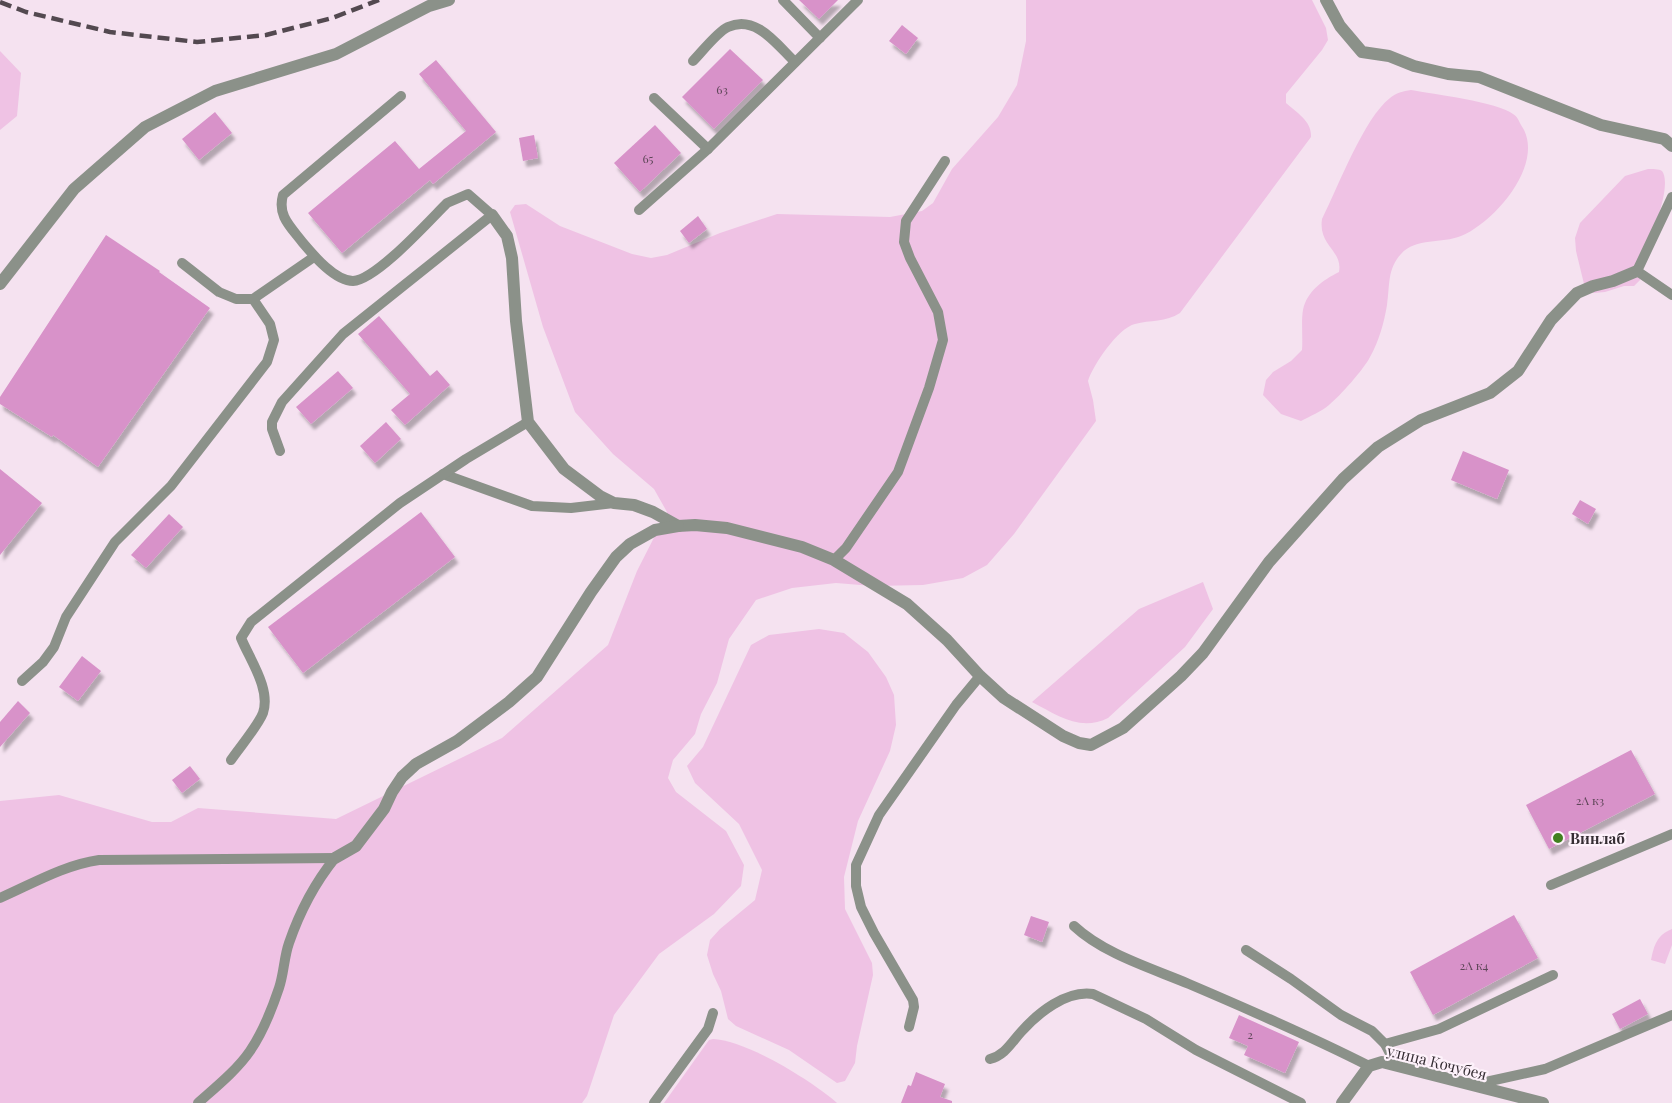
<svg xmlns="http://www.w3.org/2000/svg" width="1672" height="1103" font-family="'Playfair Display',serif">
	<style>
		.green { fill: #efc2e4 }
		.building { fill: #d892c9; filter: url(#shadow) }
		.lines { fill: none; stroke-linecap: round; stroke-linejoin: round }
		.service { stroke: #8b9189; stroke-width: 10 }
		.minor { stroke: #8b9189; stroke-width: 12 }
		.rail { stroke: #534950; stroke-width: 4.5; stroke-dasharray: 12 6; stroke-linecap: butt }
		.poi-dot { fill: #418020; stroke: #fef2fb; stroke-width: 2 }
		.labels { text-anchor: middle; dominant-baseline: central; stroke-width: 4.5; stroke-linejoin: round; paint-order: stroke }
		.number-label { font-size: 12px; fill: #5e4658 }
		.poi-label { font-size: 15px; font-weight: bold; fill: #352d33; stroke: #fef2fb; text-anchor: start }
		.street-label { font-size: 15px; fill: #352d33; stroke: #fef2fb }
	</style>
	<defs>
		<filter id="shadow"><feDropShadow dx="3.5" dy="6" stdDeviation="1.5" flood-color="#0004"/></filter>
	</defs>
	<rect width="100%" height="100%" fill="#f5e2f0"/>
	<g class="green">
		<path d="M 1026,0 L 1312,0 L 1326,28 L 1328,40 L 1322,50 L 1286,94 L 1286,103 C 1297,113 1312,121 1311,137 L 1180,313 C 1166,322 1150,320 1135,324 C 1118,328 1093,365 1088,381 L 1093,400 L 1096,421 L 1014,534 L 987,565 L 963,578 L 923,585 L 873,586 L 836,583 L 792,588 L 756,600 L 729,639 L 717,683 L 701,714 L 695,734 L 673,760 L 668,778 L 676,792 L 726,831 L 744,865 L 741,886 L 714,914 L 659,954 L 614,1015 L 587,1096 L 582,1103 L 0,1103 L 0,801 L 59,795 L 152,822 L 171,822 L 198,808 L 336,819 L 502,738 L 608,645 L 637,571 L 667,512 L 654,489 L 613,454 L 575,412 L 543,327 L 510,212 L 515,205 L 526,204 L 560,226 L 632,254 L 651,258 L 667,255 L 720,233 L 777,214 L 890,217 L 922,211 L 933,203 L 952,169 L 998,117 L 1017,85 L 1026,41 Z"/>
		<path d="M 0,51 L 21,73 L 17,116 L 0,130 Z"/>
		<path d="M 1411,90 C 1433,94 1498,102 1513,114 C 1517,116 1519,121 1521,125 C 1547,162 1495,222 1461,236 C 1442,244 1416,237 1401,254 C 1387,269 1390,286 1387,305 C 1384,323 1379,341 1370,357 C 1364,369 1340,396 1329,405 C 1321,412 1310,416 1301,421 L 1281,414 L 1263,395 L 1266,380 L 1273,372 L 1291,361 L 1302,350 C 1303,338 1301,321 1303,310 C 1307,291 1323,280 1339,272 C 1343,250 1318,246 1322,219 C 1338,187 1364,118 1390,98 C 1396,93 1403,91 1411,90 Z"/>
		<path d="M 1648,169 C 1652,169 1659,169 1662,171 C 1672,184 1654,230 1647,247 C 1643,257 1643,269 1641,279 L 1634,286 L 1624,286 L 1605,292 L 1594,293 L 1585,288 L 1576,251 L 1575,238 L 1580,223 L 1625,176 Z"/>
		<path d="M 1203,582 L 1213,609 L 1185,647 L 1108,718 C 1080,732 1057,715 1032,702 L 1139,609 Z"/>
		<path d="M 819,629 L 844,633 L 868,652 L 886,677 L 894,695 L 896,725 L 890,751 L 858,821 L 844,877 L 845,909 L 872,963 L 873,975 L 857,1046 L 855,1063 L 845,1081 L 837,1083 L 789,1050 L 736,1026 L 728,1019 L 721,991 L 713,974 L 707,955 L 710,940 L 720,929 L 755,900 L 762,870 L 739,824 L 695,783 L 687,766 L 703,747 L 751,645 L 769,635 Z"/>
		<path d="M 1672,929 L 1672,945 L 1665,964 L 1651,960 C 1654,945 1657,935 1672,929 Z"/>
		<path d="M 713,1039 C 746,1040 812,1081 837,1103 L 664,1103 L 709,1040 Z"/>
	</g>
	<g class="building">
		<path d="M 799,0 L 838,0 L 819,19 Z"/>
		<path d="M 902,25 L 918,38 L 906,54 L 889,41 Z"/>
		<path d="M 730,49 L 763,80 L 714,129 L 682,97 Z"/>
		<path d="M 436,60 L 496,132 L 433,184 L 430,180 L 342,253 L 308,213 L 395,141 L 419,169 L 466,131 L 419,74 Z"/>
		<path d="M 215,112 L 232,133 L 199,160 L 182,139 Z"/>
		<path d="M 655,125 L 681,153 L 640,192 L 614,163 Z"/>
		<path d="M 534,135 L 538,158 L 523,161 L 519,138 Z"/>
		<path d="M 698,216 L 707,229 L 689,243 L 680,231 Z"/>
		<path d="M 106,235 L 160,271 L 159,272 L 210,308 L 98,467 L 53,435 L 52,437 L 0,404 L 0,397 Z"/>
		<path d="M 379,316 L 430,376 L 437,370 L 450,385 L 405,425 L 391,410 L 410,394 L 358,334 Z"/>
		<path d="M 338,371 L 353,388 L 311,424 L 296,407 Z"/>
		<path d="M 386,422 L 401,439 L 375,463 L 360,446 Z"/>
		<path d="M 1463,451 L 1509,470 L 1497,499 L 1451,480 Z"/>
		<path d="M 0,469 L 42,503 L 0,555 Z"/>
		<path d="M 1580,500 L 1596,509 L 1588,524 L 1572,514 Z"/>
		<path d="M 421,512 L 455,557 L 303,673 L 268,627 Z"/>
		<path d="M 169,514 L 183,527 L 146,568 L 131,555 Z"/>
		<path d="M 82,656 L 101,671 L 78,701 L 59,687 Z"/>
		<path d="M 18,701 L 30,713 L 0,747 L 0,722 Z"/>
		<path d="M 1631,750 L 1655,794 L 1549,849 L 1526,805 Z"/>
		<path d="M 190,766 L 200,779 L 182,793 L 172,780 Z"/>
		<path d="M 1514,915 L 1538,958 L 1433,1015 L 1410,972 Z"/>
		<path d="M 1031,916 L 1049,922 L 1042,942 L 1024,935 Z"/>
		<path d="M 1640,999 L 1648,1014 L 1620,1029 L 1612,1014 Z"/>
		<path d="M 1239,1015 L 1299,1042 L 1285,1073 L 1244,1055 L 1248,1046 L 1229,1038 Z"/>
		<path d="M 916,1072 L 945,1084 L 940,1097 L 952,1101 L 952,1103 L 901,1103 L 908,1085 L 911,1086 Z"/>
	</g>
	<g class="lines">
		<g class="service">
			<path d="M 783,0 L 820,38"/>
			<path d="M 693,61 C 702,52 717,32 728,27 C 756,14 777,45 795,62"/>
			<path d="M 654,98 L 708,149"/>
			<path d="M 1672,197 L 1637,271 L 1672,295"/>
			<path d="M 639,210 L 708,149 L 858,0"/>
			<path d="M 182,263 L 219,292 L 236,299 L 253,299 L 314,257"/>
			<path d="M 280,451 L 272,429 L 272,422 L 282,402 L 343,334 L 492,215 L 468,194 L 447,203 C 429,221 376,280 353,281 C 335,281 314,256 303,243 C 291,227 277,216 283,195 L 401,96"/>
			<path d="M 443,474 L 532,506 L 571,508 L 614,503"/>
			<path d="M 834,560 L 846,548 L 898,472 L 929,388 L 943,340 L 938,312 L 910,258 L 904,242 L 906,221 L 945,161"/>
			<path d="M 22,681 L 43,662 L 54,647 L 66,617 L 115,542 L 171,486 L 267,362 L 274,340 L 270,324 L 253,299"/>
			<path d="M 231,760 C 239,748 258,726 263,713 C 271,689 250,660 241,638 L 251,622 L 400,503 L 466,459 L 528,422"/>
			<path d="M 1551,885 L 1672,834"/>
			<path d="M 0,898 C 32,884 64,865 99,860 L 335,858"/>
			<path d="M 1074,926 C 1104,954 1151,968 1189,984 C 1250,1010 1310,1036 1369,1066"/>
			<path d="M 1246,950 L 1291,979 L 1341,1015 L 1372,1031 L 1385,1044 L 1396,1065"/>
			<path d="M 909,1027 L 914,1007 L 913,1000 L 874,933 L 861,907 L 856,886 L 856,865 L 879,815 L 956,705 L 980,676"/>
			<path d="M 1385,1044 L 1439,1029 L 1553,975"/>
			<path d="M 990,1059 C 1005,1055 1011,1043 1021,1032 C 1038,1013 1066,990 1093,994 L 1146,1019 L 1196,1050 L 1301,1103"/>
			<path d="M 1472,1085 L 1545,1069 L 1672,1015"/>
			<path d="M 198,1103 C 216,1087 237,1070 250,1051 C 263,1032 272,1009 279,988 C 284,973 284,957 289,943 C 300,911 314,884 335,858"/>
			<path d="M 654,1103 L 708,1029 L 713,1013"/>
		</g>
		<g class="minor">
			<path d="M 1326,0 L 1340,26 L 1362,52 L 1389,56 L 1414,66 L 1448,74 L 1479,77 L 1601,125 L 1664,139 L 1672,146"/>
			<path d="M 492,215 L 507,236 L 512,258 L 516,321 L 528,422 L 564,469 L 600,496 L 614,503 L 634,505 L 653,512 L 678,526 L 695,525 L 727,528 L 802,547 L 834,560 L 907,604 L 947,640 L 980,676 L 1004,698 L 1063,736 L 1079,743 L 1091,745 L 1123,728 L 1181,676 L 1203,653 L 1269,562 L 1343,479 L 1378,447 L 1421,420 L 1490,393 L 1518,371 L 1551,320 L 1577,293 L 1593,286 L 1613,281 L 1637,271"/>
			<path d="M 0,284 L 74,189 L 145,127 L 215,91 L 336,54 L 429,6 L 449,0"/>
			<path d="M 335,858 L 356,846 L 384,809 L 392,792 L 402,777 L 416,764 L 457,741 L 509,702 L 537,677 L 591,592 L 616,557 L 630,544 L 655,530 L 678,526"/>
			<path d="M 1342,1103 L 1369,1066 L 1382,1062 L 1543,1103"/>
		</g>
		<path class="rail" d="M 0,2 L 26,12 L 110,32 L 197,42 L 266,35 L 332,18 L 379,0"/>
	</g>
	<circle class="poi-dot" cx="1558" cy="838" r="6"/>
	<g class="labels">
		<g class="number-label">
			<text x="722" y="89">63</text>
			<text x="648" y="158">65</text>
			<text x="1590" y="800">2А к3</text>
			<text x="1474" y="965">2А к4</text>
			<text x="1250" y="1034">2</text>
		</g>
		<g class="poi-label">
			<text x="1570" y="838">Винлаб</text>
		</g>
		<g class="street-label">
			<text transform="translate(1437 1062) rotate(14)">улица Кочубея</text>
		</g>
	</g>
</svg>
